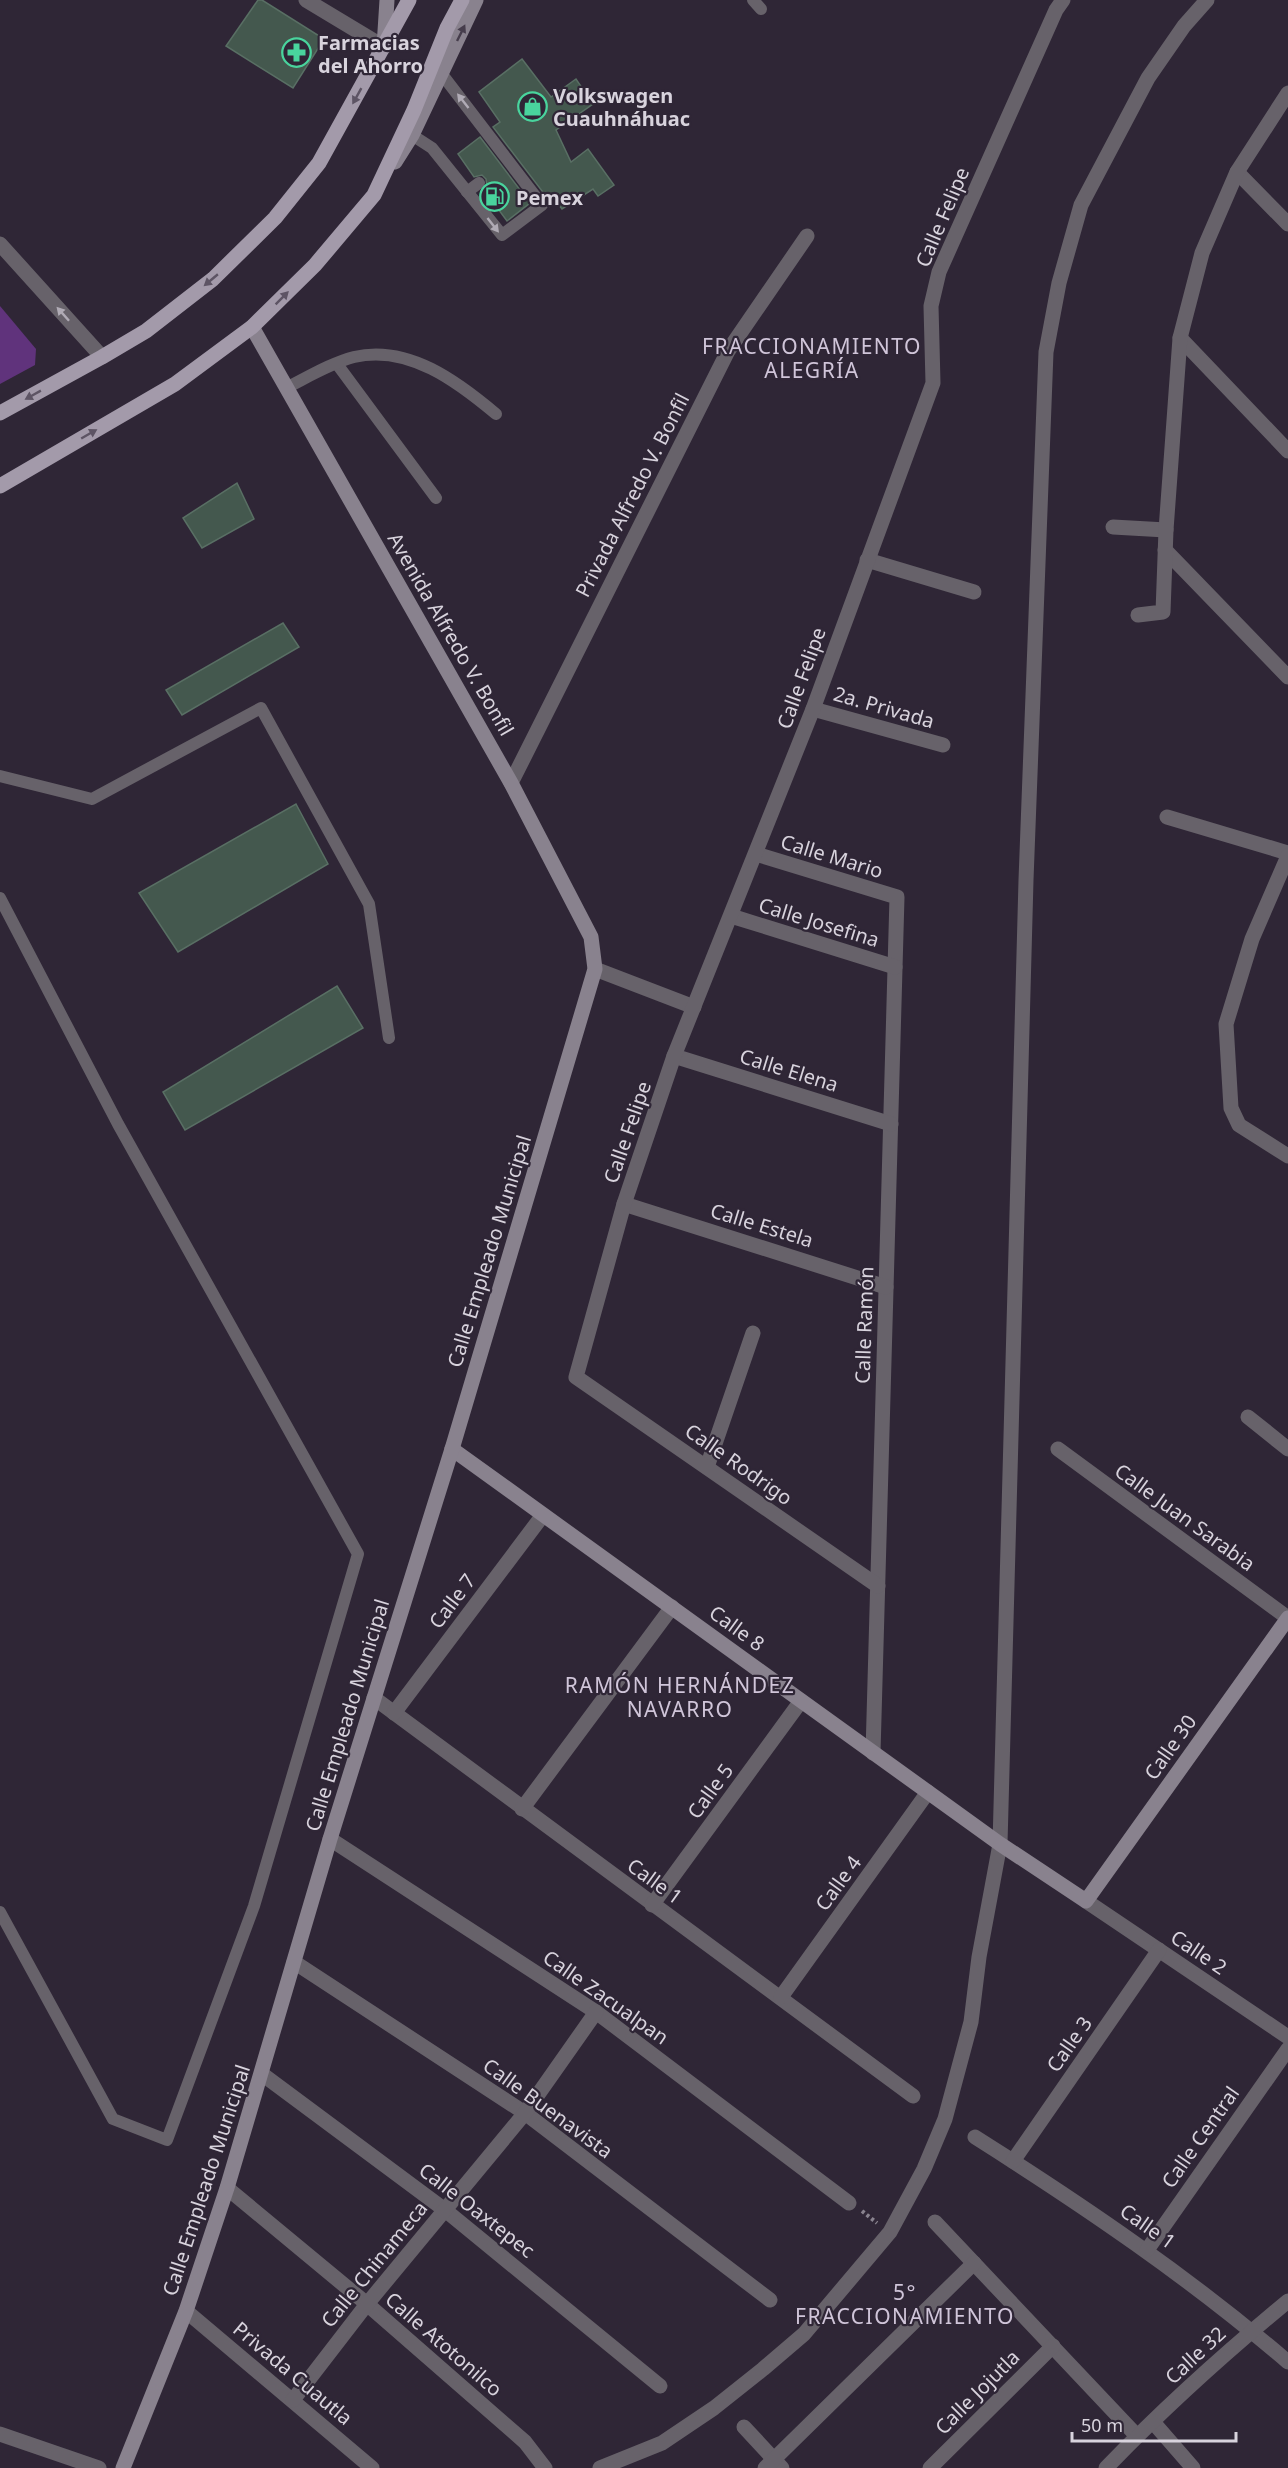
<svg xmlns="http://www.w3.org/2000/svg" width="1288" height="2468" font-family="'Noto Sans',sans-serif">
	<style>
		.green { fill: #60337c }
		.building { fill: #44584e; stroke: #596f64; stroke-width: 1.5 }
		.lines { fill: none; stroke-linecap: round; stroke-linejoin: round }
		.path { stroke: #89838f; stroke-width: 4; stroke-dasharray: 3 3; stroke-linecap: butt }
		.lane { stroke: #67626a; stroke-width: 12 }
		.street { stroke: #67626a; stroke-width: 15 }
		.secondary { stroke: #89828e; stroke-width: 15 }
		.primary { stroke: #a39aaa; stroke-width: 15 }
		.oneway { fill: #463d4c }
		.oneway2 { fill: #5d5464 }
		.oneway3 { fill: #b0abb5 }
		.labels { text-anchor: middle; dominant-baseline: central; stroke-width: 4.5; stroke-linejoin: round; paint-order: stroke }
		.poi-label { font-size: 20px; font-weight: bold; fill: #d8d3dd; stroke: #2f2636; text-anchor: start }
		.street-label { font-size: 20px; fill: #d8d3dd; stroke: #2f2636 }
		.neighbourhood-label { font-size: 21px; letter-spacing: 1.5px; fill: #d0c5d9; stroke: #2f2636 }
	</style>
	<rect width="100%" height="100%" fill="#2f2636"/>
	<path class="green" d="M 0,306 L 36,349 L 35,365 L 0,384 Z"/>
	<g class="building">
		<path d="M 258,0 L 262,0 L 324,39 L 293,88 L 226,46 Z"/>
		<path d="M 522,59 L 551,97 L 576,79 L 593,104 L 556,130 L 571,162 L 588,149 L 614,185 L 598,196 L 593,189 L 562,209 L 556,201 L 550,206 L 549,200 L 493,127 L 500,122 L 479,92 Z"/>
		<path d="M 480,137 L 530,203 L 507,221 L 484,190 L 487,186 L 486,179 L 482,175 L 474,177 L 458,154 Z"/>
		<path d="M 237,483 L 254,519 L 202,548 L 183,518 Z"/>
		<path d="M 283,623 L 299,647 L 182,715 L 166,690 Z"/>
		<path d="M 296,804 L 328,864 L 178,952 L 139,893 Z"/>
		<path d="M 337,986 L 363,1028 L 185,1130 L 163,1092 Z"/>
	</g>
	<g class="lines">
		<path class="path" d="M 862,2211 L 877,2223"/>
		<g class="lane">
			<path d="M 753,0 L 761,9"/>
			<path d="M 412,135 L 432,148 L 502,235 L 542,205 L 441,73"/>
			<path d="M 467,192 L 479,183"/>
			<path d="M 337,364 L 436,498"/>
			<path d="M 286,388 C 308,377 331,363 354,357 C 408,344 458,382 496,414"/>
			<path d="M 0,776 L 92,799 L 261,708 L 369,904 L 389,1038"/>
			<path d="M 0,898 L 118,1124 L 358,1554 L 254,1906 L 167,2140 L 113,2119 L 0,1912"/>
		</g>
		<g class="street">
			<path d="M 306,0 L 384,47"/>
			<path d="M 1237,172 L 1288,224"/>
			<path d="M 0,244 L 102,357"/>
			<path d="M 1180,338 L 1288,451"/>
			<path d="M 1113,527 L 1166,530"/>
			<path d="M 1165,550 L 1288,677"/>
			<path d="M 867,560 L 974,592"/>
			<path d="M 1138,615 L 1163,612 L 1166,530 L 1180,338 L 1202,253 L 1237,172 L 1288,93"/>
			<path d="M 813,709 L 943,745"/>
			<path d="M 511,783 L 728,351 L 807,236"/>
			<path d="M 1167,817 L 1288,853"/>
			<path d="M 756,854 L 897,897 L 873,1753"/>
			<path d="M 1288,856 L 1252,939 L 1226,1024 L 1231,1108 L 1239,1125 L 1288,1156"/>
			<path d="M 731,916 L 895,967"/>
			<path d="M 595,969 L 694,1007"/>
			<path d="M 674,1056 L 891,1124"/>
			<path d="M 624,1204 L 886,1287"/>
			<path d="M 1248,1417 L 1288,1449"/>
			<path d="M 1058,1449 L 1288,1618"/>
			<path d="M 707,1467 L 753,1333"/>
			<path d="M 878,1586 L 576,1377 L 624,1204 L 674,1056 L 813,709 L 933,383 L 931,306 L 939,272 L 1056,10 L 1063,0"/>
			<path d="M 374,1698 L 913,2096"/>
			<path d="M 394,1713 L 543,1515"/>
			<path d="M 522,1809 L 672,1607"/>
			<path d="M 330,1839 L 596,2012 L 849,2203"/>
			<path d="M 1086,1901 L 1288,2037"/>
			<path d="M 652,1905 L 801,1701"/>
			<path d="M 294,1962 L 525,2113 L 770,2300"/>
			<path d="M 781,1997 L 928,1792"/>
			<path d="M 262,2074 L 445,2210 L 660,2386"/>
			<path d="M 975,2137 C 1084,2206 1190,2278 1288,2362"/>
			<path d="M 1013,2161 L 1159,1950"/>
			<path d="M 227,2188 L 367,2304 L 525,2442 L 545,2468"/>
			<path d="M 935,2222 L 1137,2436"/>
			<path d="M 1147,2250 L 1288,2049"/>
			<path d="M 186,2311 L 372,2468"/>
			<path d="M 293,2400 L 367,2304 L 525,2113 L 596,2012"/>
			<path d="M 1153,2422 L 1193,2468"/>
			<path d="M 744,2427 L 782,2468"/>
			<path d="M 0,2434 L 99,2468"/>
			<path d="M 600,2468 L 662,2443 L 714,2408 L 763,2369 L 804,2334 L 890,2232 L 924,2169 L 945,2119 L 971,2022 L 979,1957 L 1000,1844 L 1026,880 L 1046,352 L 1059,283 L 1081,205 L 1148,78 L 1184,26 L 1207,0"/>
			<path d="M 765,2468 L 974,2263"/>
			<path d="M 930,2468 L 1053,2346"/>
			<path d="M 1106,2468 C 1163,2409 1225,2353 1288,2301"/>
		</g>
		<g class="secondary">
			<path d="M 384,47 L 387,0"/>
			<path d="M 395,162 L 412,135 L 476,0"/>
			<path d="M 452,1449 L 1000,1844 L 1086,1901 L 1288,1618"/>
			<path d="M 123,2468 L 186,2311 L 227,2188 L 330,1839 L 452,1449 L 595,969 L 591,937 L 511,783 L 252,327"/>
		</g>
		<g class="primary">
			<path d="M 0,413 L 102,357 L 146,331 L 213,279 L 275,218 L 319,163 L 409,0"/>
			<path d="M 0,486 L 175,384 L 252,327 L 315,265 L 374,195 L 414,110 L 447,28 L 462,0"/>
		</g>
	</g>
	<defs><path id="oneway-solid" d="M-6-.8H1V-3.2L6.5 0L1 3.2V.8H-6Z" transform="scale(1.5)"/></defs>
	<use class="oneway" href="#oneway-solid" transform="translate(461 33) rotate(-64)"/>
	<g class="oneway2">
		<use href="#oneway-solid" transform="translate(357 96) rotate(119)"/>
		<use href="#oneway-solid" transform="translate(211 280) rotate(140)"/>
		<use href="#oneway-solid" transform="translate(282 298) rotate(-45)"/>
		<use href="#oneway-solid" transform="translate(33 395) rotate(151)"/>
		<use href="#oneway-solid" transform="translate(89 434) rotate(-30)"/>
	</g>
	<g class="oneway3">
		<use href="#oneway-solid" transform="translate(463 101) rotate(-128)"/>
		<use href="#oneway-solid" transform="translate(493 225) rotate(52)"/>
		<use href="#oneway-solid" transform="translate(63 314) rotate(-132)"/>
	</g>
	<defs>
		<symbol id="pharmacy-ring" viewBox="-11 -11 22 22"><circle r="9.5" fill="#2f2636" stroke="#49d49d" stroke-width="1.5"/><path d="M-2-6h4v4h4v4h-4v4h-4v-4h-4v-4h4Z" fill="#49d49d"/></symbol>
		<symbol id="shop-ring" viewBox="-11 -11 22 22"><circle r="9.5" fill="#2f2636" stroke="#49d49d" stroke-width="1.5"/><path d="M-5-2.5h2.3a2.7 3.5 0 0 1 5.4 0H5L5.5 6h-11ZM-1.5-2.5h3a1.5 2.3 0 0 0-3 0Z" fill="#49d49d"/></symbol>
		<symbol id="fuel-ring" viewBox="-11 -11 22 22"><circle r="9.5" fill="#2f2636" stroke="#49d49d" stroke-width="1.5"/><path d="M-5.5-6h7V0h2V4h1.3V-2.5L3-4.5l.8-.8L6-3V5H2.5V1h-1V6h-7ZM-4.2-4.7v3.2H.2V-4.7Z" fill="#49d49d"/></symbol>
	</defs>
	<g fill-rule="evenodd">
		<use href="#pharmacy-ring" x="280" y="36" width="33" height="33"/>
		<use href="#shop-ring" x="516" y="90" width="33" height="33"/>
		<use href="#fuel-ring" x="478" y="180" width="33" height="33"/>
	</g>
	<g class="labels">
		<g class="poi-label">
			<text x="318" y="42">Farmacias<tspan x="318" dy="23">del Ahorro</tspan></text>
			<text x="553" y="95">Volkswagen<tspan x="553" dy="23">Cuauhnáhuac</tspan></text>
			<text x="516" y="197">Pemex</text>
		</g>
		<g class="street-label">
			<text transform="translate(942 217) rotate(-67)">Calle Felipe</text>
			<text transform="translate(632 495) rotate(-63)">Privada Alfredo V. Bonfil</text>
			<text transform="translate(451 634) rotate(60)">Avenida Alfredo V. Bonfil</text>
			<text transform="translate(801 678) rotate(-70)">Calle Felipe</text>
			<text transform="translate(884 707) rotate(16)">2a. Privada</text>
			<text transform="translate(832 856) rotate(17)">Calle Mario</text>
			<text transform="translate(819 922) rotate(17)">Calle Josefina</text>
			<text transform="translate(789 1070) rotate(17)">Calle Elena</text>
			<text transform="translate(627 1132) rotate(-71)">Calle Felipe</text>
			<text transform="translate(762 1225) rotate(17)">Calle Estela</text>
			<text transform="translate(489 1251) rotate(-73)">Calle Empleado Municipal</text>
			<text transform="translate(864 1325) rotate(-88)">Calle Ramón</text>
			<text transform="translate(739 1464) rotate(35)">Calle Rodrigo</text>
			<text transform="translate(1185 1517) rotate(36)">Calle Juan Sarabia</text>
			<text transform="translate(452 1601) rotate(-53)">Calle 7</text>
			<text transform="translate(737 1628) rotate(36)">Calle 8</text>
			<text transform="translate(347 1715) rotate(-73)">Calle Empleado Municipal</text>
			<text transform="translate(1170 1747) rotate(-55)">Calle 30</text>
			<text transform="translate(710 1791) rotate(-54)">Calle 5</text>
			<text transform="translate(655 1881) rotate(36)">Calle 1</text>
			<text transform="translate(838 1883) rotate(-54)">Calle 4</text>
			<text transform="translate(1199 1952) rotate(34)">Calle 2</text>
			<text transform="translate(606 1997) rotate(35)">Calle Zacualpan</text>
			<text transform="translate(1069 2044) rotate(-55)">Calle 3</text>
			<text transform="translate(548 2108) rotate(36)">Calle Buenavista</text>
			<text transform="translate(1200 2137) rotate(-55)">Calle Central</text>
			<text transform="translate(206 2180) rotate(-72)">Calle Empleado Municipal</text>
			<text transform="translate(477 2210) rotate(38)">Calle Oaxtepec</text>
			<text transform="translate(1148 2226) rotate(35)">Calle 1</text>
			<text transform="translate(374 2264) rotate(-51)">Calle Chinameca</text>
			<text transform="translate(444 2344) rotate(41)">Calle Atotonilco</text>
			<text transform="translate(1195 2355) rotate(-43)">Calle 32</text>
			<text transform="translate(293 2373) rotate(40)">Privada Cuautla</text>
			<text transform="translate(977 2392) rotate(-45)">Calle Jojutla</text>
		</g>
		<g class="neighbourhood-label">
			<text x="812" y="346">FRACCIONAMIENTO<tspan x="812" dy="24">ALEGRÍA</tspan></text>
			<text x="680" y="1685">RAMÓN HERNÁNDEZ<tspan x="680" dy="24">NAVARRO</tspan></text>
			<text x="905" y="2292">5°<tspan x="905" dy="24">FRACCIONAMIENTO</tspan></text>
		</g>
	</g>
	<path d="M1072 2432v9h164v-9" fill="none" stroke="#d8d3dd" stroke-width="3"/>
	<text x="1081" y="2432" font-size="18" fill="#d8d3dd" stroke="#2f2636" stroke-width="4.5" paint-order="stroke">50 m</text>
</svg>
